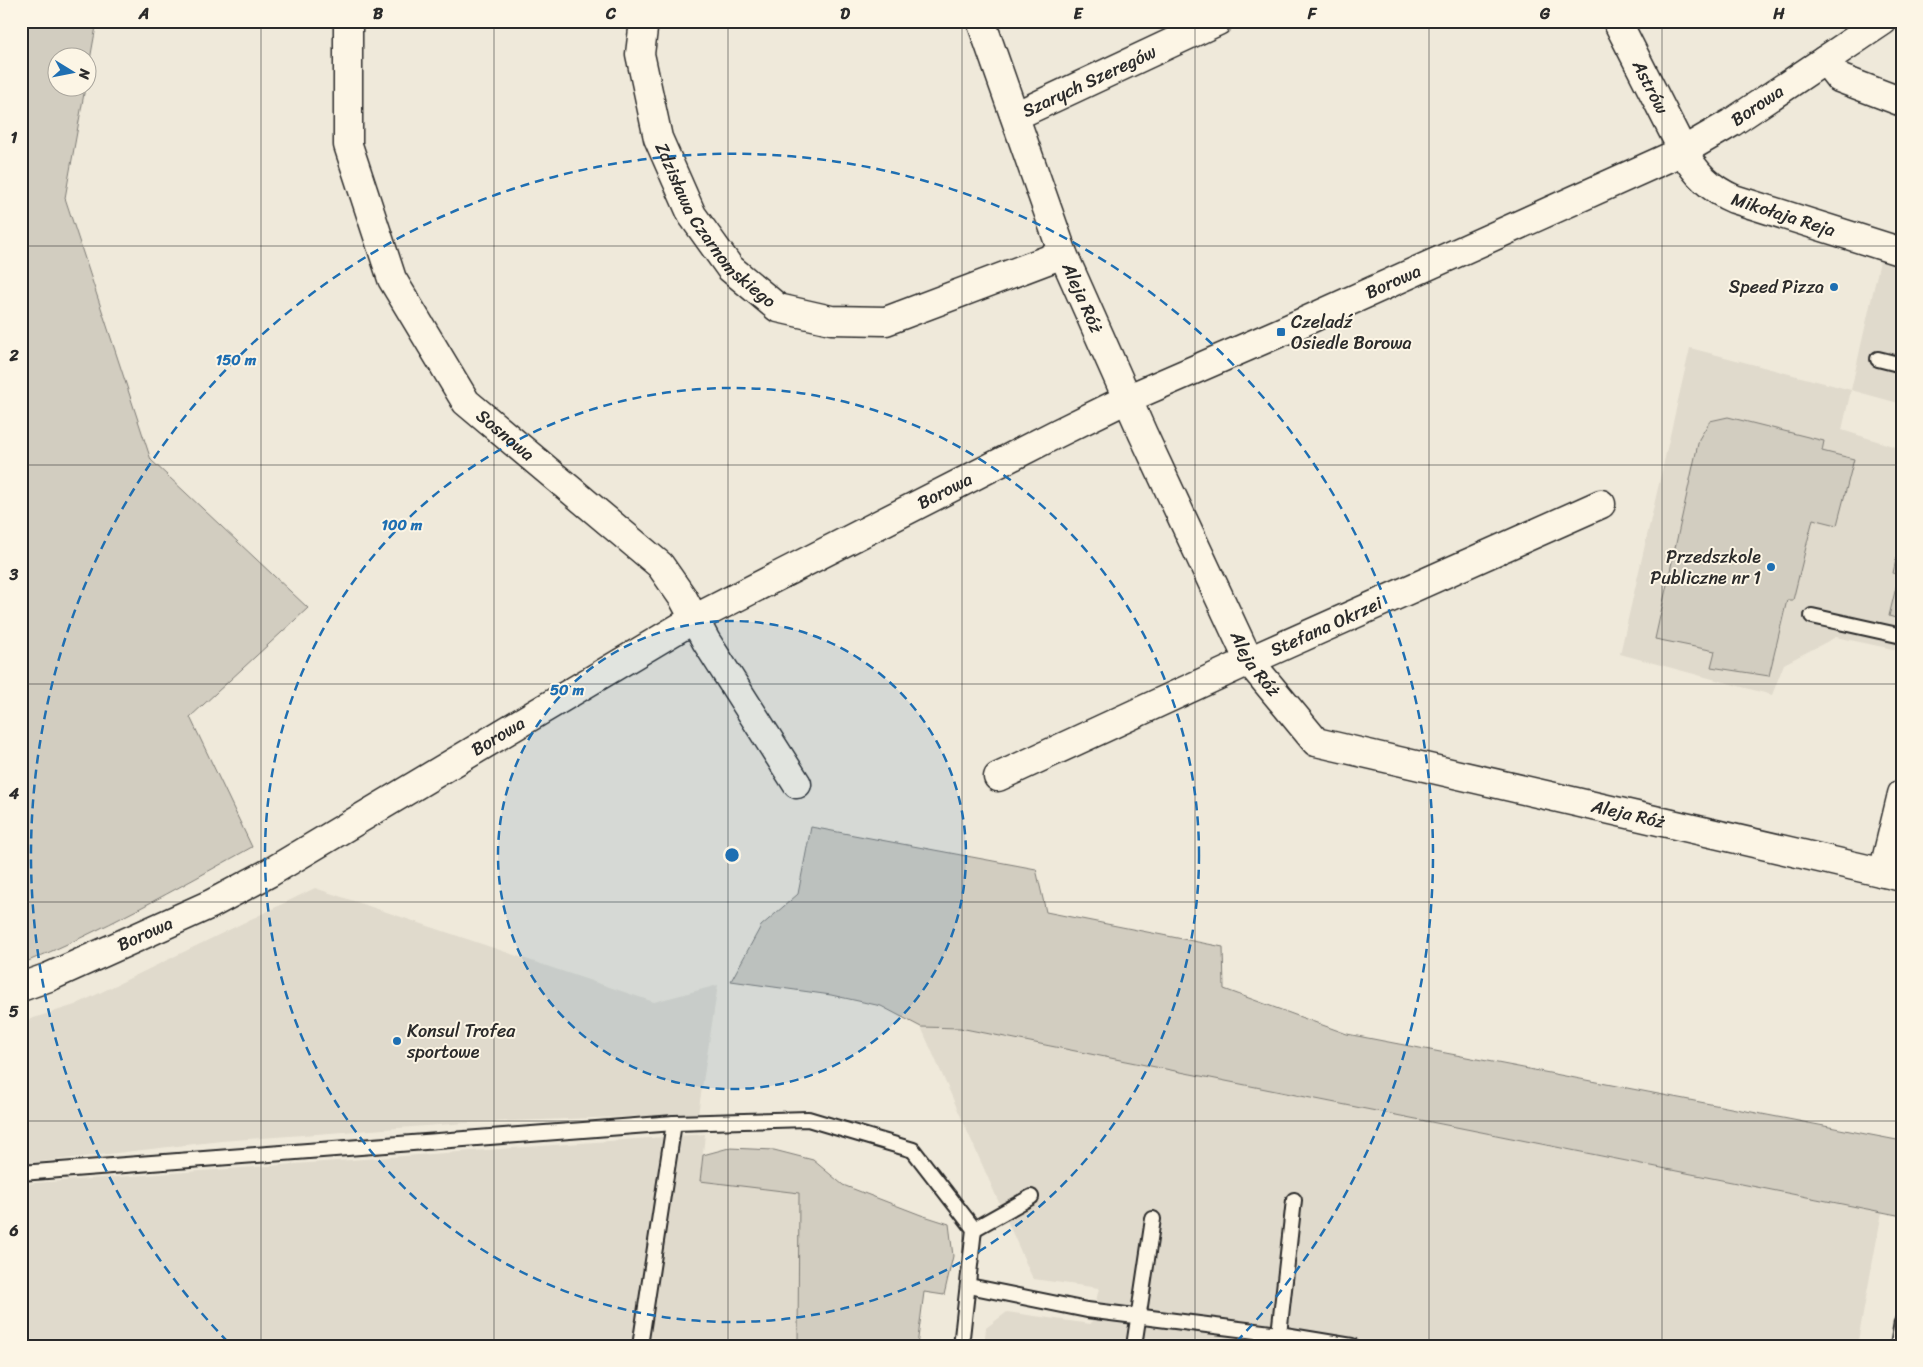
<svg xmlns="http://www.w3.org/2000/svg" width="1923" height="1367" font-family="Sriracha,sans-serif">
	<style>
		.built { fill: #e0dacc }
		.green { fill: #d2cdc0; stroke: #7e7c76 }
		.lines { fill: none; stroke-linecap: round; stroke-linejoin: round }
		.service-casing { stroke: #2b2b2b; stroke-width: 18 }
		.minor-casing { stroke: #2b2b2b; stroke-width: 31 }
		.service { stroke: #fcf5e5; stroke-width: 14 }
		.minor { stroke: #fcf5e5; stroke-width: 28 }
		.grid { fill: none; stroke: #2b2b2b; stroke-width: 1; stroke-opacity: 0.55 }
		.ring { fill: none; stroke: #1f6fb2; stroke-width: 2.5; stroke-dasharray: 9 6 }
		.poi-dot { fill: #1f6fb2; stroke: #fcf5e5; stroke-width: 2 }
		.labels { text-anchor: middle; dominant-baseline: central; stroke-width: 4; stroke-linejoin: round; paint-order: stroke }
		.street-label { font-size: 18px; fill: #2b2b2b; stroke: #fcf5e5 }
		.poi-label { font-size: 18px; fill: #2b2b2b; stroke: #fcf5e5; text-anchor: end }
		.centre { fill: #1f6fb2; stroke: #fcf5e5; stroke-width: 2.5 }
		.ring-label { font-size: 15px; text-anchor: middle; font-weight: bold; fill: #1f6fb2; stroke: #fcf5e5; stroke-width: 4; stroke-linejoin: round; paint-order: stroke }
		.neatline { fill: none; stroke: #2b2b2b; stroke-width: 2 }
		.grid-label { font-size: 16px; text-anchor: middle; font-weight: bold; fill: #2b2b2b }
	</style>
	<rect width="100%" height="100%" fill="#efe9da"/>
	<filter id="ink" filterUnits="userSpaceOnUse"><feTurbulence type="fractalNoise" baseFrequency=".02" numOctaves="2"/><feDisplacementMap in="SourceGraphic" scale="10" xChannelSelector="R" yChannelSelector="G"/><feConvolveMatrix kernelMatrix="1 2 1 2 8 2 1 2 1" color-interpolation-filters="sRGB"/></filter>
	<g filter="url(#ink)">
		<g class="built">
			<path d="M 1880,261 L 1902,268 L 1902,404 L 1851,390 L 1842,430 L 1902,449 L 1902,651 L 1836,637 L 1784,664 L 1772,695 L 1620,654 L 1690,348 L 1851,390 Z"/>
			<path d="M 315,888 L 654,1002 L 718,985 L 698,1114 L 466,1123 L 221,1141 L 21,1164 L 21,1022 L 75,1005 Z"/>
			<path d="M 921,1027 L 960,1028 L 1882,1212 L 1857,1346 L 984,1346 L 986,1328 L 1007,1312 L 1091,1324 L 1099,1288 L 1033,1279 Z"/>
			<path d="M 705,1134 L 700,1181 L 799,1192 L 798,1346 L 21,1346 L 21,1184 Z"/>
		</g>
		<g class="green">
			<path d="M 21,21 L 97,21 L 88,71 L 88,58 L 58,58 L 58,88 L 85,88 L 65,198 L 151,460 L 308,608 L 190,717 L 252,847 C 176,889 101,932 21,964 Z"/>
			<path d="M 1728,417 L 1824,441 L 1822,451 L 1854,459 L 1837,525 L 1813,519 L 1793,600 L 1787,600 L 1769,676 L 1711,667 L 1715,651 L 1655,639 L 1699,439 L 1710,421 Z"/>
			<path d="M 1902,533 L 1902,620 L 1889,616 L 1899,575 L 1893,573 Z"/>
			<path d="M 811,827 L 1036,869 L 1046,912 L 1223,947 L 1224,989 L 1347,1034 L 1902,1141 L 1902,1216 L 960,1028 L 921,1027 L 881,1006 L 831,995 L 731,981 L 761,926 L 798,894 Z"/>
			<path d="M 729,1148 L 774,1150 L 813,1160 L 843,1185 L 921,1215 L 949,1224 L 953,1256 L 944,1295 L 924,1292 L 917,1346 L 798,1346 L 799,1193 L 700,1181 L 703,1155 Z"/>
		</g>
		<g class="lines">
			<defs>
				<g id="service">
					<path d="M 1878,359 L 1902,365"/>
					<path d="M 1812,616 L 1902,636"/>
					<path d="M 21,1173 L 674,1123 L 808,1119 L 913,1150 L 974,1229 L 961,1346"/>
					<path d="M 974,1229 L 1031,1197"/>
					<path d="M 969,1286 L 1087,1310 L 1279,1334 L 1352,1346"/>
					<path d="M 1279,1334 L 1294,1200"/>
					<path d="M 640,1346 L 674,1123"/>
					<path d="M 1134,1346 L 1153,1219"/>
					<path d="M 1898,1346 L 1902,1322"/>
				</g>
				<g id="minor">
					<path id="s1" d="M 348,21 L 348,145 L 392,279 L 466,402 L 660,565 L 683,598 L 706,641 L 797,784"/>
					<path id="s2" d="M 644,21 L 640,54 L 658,138 L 692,215 L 730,268 L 778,308 L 831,320 L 886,321 L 1063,254"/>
					<path id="s3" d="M 981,21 L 1063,254 L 1143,434 L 1249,661 L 1316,742 L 1902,877"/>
					<path id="s4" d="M 1617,21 L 1683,151 C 1695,173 1710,189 1734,199 L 1902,252"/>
					<path d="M 1825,60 L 1839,78 L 1902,102"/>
					<path id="s5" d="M 1015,116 L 1218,21"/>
					<path id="s6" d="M 998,777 L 1249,661 L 1601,504"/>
					<path d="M 1883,873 L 1902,794"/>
					<path id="s7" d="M 21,987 L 49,977 L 211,904 L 269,873 L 694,619 L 1056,434 L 1127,399 L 1281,332 L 1683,151 L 1731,123 L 1883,21"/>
				</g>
			</defs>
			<use href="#service" class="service-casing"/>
			<use href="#minor" class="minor-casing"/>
			<use href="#service" class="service"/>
			<use href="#minor" class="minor"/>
		</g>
	</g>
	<path class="grid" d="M 261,21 L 261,1346M 494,21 L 494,1346M 728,21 L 728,1346M 962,21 L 962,1346M 1195,21 L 1195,1346M 1429,21 L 1429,1346M 1662,21 L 1662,1346M 21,246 L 1902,246M 21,465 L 1902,465M 21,684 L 1902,684M 21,902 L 1902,902M 21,1121 L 1902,1121"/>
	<circle cx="732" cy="855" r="234" fill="#1f6fb2" fill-opacity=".12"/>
	<g class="ring">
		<circle cx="732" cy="855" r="234"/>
		<circle cx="732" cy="855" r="467"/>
		<path d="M228 1342A701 701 0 1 1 1236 1342"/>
	</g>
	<g class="poi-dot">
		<circle cx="1834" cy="287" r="5"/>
		<rect x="1276" y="327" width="10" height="10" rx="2.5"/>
		<circle cx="1771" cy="567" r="5"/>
		<circle cx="397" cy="1041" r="5"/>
	</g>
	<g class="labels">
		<g class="street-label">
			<text stroke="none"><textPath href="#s5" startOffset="82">Szarych Szeregów</textPath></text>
			<text stroke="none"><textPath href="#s4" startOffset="74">Astrów</textPath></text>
			<text stroke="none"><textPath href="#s7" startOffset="1950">Borowa</textPath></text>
			<text stroke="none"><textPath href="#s4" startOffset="269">Mikołaja Reja</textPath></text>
			<text stroke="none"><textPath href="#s2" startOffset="225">Zdzisława Czarnomskiego</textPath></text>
			<text stroke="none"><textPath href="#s7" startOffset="1545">Borowa</textPath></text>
			<text stroke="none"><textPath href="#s3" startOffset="295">Aleja Róż</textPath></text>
			<text stroke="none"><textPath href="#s1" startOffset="460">Sosnowa</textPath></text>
			<text stroke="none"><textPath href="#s7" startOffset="1050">Borowa</textPath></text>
			<text stroke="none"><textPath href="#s6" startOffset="361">Stefana Okrzei</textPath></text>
			<text stroke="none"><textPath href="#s3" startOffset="700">Aleja Róż</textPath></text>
			<text stroke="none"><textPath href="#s7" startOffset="540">Borowa</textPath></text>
			<text stroke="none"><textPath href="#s3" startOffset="1120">Aleja Róż</textPath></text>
			<text stroke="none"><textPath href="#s7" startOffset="135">Borowa</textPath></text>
		</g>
		<g class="poi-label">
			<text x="1824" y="287">Speed Pizza</text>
			<text x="1291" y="322" text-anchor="start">Czeladź<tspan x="1291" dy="21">Osiedle Borowa</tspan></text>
			<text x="1761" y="557">Przedszkole<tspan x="1761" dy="21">Publiczne nr 1</tspan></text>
			<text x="407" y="1031" text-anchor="start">Konsul Trofea<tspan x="407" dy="21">sportowe</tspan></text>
		</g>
	</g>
	<circle cx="732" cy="855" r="8" class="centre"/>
	<g class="ring-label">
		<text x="236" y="365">150 m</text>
		<text x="402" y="530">100 m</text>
		<text x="567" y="695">50 m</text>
	</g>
	<rect width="1923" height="1367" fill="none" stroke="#fcf5e5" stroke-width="55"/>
	<g transform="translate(72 72) rotate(100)"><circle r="24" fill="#fcf5e5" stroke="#a8a49b"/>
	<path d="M0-4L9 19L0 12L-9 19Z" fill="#1f6fb2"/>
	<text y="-8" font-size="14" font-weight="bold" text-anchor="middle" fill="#2b2b2b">N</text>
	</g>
	<rect x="28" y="28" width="1868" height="1312" class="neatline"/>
	<g class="grid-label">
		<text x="144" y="19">A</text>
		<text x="378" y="19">B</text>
		<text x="611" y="19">C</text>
		<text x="845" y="19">D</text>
		<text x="1078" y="19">E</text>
		<text x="1312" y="19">F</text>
		<text x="1545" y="19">G</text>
		<text x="1779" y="19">H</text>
		<text x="14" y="143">1</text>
		<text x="14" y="361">2</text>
		<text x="14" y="580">3</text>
		<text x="14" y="799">4</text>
		<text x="14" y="1017">5</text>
		<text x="14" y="1236">6</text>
	</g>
</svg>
